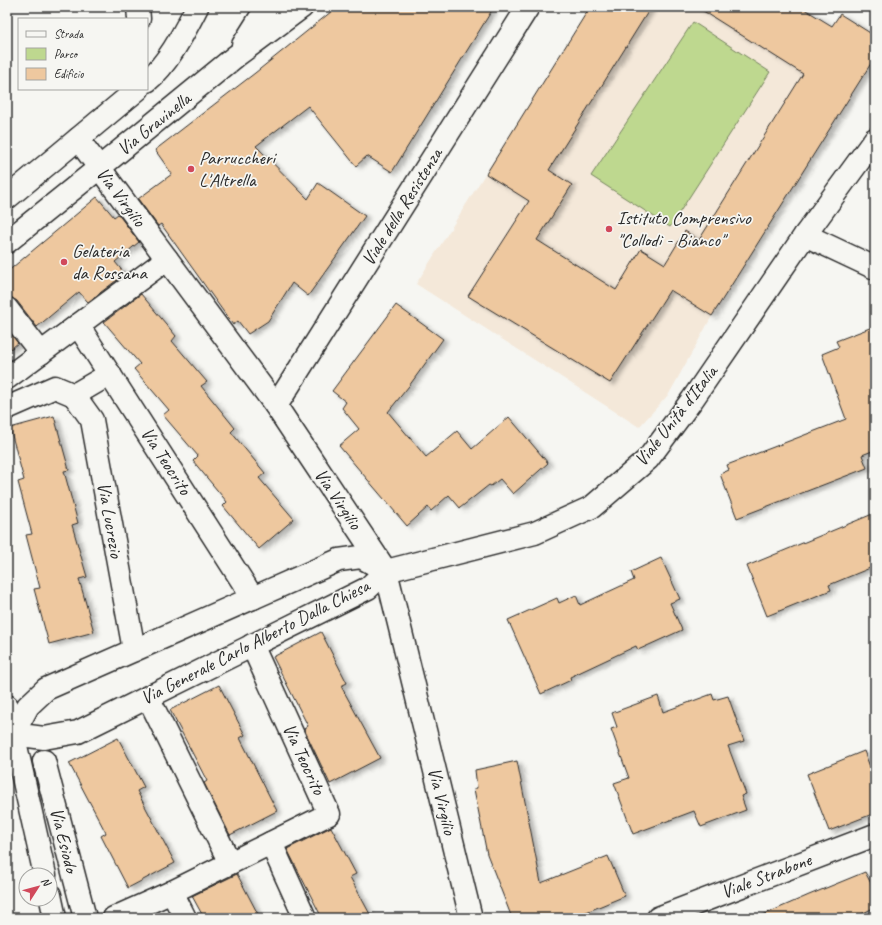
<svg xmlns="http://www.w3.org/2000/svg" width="882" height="925" font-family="Caveat,sans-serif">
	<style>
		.built { fill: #f4e8d9 }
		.green { fill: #bed88f; stroke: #74825d }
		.building { fill: #eec89f; stroke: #2b2b2b; filter: url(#shadow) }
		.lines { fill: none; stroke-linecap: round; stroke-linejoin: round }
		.minor-casing { stroke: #2b2b2b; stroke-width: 25 }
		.minor { stroke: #f6f6f2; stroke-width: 22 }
		.poi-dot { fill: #d1495b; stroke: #f6f6f2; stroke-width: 1.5 }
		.labels { text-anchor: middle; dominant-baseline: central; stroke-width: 3.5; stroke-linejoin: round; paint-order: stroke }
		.street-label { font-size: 19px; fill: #2b2b2b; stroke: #f6f6f2 }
		.poi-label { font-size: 19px; fill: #2b2b2b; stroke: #f6f6f2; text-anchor: start }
	</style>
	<defs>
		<filter id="shadow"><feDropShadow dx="4.5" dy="2.5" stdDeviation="2" flood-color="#0004"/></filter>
	</defs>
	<rect width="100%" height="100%" fill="#f6f6f2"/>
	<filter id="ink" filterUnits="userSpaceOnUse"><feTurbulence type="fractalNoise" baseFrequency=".025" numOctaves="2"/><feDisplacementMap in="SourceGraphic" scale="8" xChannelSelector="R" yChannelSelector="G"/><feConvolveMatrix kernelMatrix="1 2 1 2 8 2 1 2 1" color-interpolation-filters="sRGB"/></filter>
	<g filter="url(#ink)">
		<path class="built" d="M 590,7 L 801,7 L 807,10 L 805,13 L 831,29 L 840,14 L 875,36 L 875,57 L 712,316 L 669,394 L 639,427 L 416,284 Z"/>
		<path class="green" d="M 693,22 L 770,72 L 670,227 L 591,176 Z"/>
		<g class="building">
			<path d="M 337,7 L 494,7 L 392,172 L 367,156 L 356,166 L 308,106 L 256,146 L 308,199 L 318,183 L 365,216 L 308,296 L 292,283 L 268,321 L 248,334 L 238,321 L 233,325 L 161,224 L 158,226 L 138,199 L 172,174 L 155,150 L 255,73 Z"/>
			<path d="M 590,7 L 651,7 L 549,170 L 572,185 L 537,240 L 616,290 L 641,249 L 665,264 L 685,231 L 699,240 L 803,74 L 697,7 L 801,7 L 832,26 L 840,14 L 875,36 L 875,57 L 712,316 L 670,290 L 610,383 L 468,296 L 529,201 L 486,174 Z"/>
			<path d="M 97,197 L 114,217 L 118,214 L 139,242 L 115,262 L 125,274 L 88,302 L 79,292 L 37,327 L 17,301 L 12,298 L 7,297 L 7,272 Z"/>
			<path d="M 141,294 L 176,336 L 172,341 L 207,382 L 201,386 L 235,428 L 231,432 L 265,473 L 259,478 L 294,519 L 259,549 L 223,506 L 227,502 L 193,461 L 198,456 L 163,415 L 169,410 L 134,369 L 140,364 L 104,322 Z"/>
			<path d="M 396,305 L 443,339 L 409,386 L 388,412 L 426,457 L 457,431 L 472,449 L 509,417 L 548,463 L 513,494 L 500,479 L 491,486 L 489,485 L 460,508 L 449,495 L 431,511 L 428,507 L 407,526 L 339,446 L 359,429 L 342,408 L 346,402 L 332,391 Z"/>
			<path d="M 875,326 L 875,450 L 862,455 L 867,468 L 737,518 L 720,474 L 729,470 L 727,465 L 846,419 L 822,354 L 839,347 L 836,341 Z"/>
			<path d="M 7,329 L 18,343 L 7,352 Z"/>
			<path d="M 54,416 L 69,470 L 64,471 L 78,523 L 72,525 L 87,577 L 79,579 L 94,632 L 49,644 L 34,589 L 40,588 L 26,535 L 32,534 L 18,482 L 24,480 L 10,428 Z"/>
			<path d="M 875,513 L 875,566 L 829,585 L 831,590 L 767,616 L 747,566 Z"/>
			<path d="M 661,558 L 680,599 L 670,603 L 682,630 L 638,650 L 636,646 L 570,677 L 571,680 L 541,694 L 508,620 L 557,598 L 559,603 L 576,595 L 580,605 L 634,580 L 631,572 Z"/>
			<path d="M 321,632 L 347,683 L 341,686 L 380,758 L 330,784 L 304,729 L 308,726 L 273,657 Z"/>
			<path d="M 219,685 L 245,735 L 240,738 L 277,811 L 230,835 L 204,783 L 207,781 L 170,710 Z"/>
			<path d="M 712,694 L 714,700 L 728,696 L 744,741 L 728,746 L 746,794 L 741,796 L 746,810 L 701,827 L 694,811 L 633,834 L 614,783 L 629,778 L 611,729 L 617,727 L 612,713 L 658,696 L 663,712 Z"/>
			<path d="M 118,738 L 144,787 L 137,791 L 175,863 L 128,888 L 101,836 L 106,833 L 69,763 Z"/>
			<path d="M 864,751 L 875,780 L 875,813 L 829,831 L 807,774 Z"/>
			<path d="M 517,761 L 541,883 L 608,856 L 625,896 L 572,918 L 512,918 L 487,854 L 474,789 L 477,788 L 475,770 Z"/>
			<path d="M 331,827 L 356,874 L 350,877 L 372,918 L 322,918 L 287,849 Z"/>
			<path d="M 865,872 L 875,891 L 875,907 L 854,918 L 756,918 L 809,895 Z"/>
			<path d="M 237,874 L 260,918 L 204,918 L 192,896 Z"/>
		</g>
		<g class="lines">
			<defs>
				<g id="minor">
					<path d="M 138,7 L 139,19"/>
					<path d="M 243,45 L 267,7"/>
					<path d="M 147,81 C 169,63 184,32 197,7"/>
					<path d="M 78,139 L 276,406 L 386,571 L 471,918"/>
					<path d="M 7,198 L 138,89"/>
					<path d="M 805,235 L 875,268"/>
					<path d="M 7,242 L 99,168 L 236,56 L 302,7"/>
					<path d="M 7,309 L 41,353"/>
					<path d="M 78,325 L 253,598"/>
					<path d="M 7,378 L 167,259"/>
					<path d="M 74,395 L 92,420 L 134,650"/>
					<path d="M 74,395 L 110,374"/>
					<path d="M 276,406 L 528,7"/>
					<path d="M 7,408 L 55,387 L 74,395"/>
					<path d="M 386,571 L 361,557 L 339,560 L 46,689 L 28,706 L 13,734 L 44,738 L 78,732 L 368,588 L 386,571 L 535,533 L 592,507 L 648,459 L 692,400 L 805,235 L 875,139"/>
					<path d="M 148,697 L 230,863"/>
					<path d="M 7,706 L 45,875"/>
					<path d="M 44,761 L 85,918"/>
					<path d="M 271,843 L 305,918"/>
					<path d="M 172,892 L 185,918"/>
					<path d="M 50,895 L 55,918"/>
					<path d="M 114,918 L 172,892 L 329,814 L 252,645"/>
					<path d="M 658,918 L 875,835"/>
				</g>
			</defs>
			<use href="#minor" class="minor-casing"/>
			<use href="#minor" class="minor"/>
		</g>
	</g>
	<g class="poi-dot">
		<circle cx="191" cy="169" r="4"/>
		<circle cx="609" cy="229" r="4"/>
		<circle cx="64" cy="262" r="4"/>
	</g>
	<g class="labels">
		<g class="street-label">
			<text transform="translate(154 124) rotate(-39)">Via Gravinella</text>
			<text transform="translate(121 197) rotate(53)">Via Virgilio</text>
			<text transform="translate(402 207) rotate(-58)">Viale della Resistenza</text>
			<text transform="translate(676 416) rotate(-52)">Viale Unità d'Italia</text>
			<text transform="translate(166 461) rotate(57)">Via Teocrito</text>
			<text transform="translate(338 499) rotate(56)">Via Virgilio</text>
			<text transform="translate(110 520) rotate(80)">Via Lucrezio</text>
			<text transform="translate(255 642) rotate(-27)">Via Generale Carlo Alberto Dalla Chiesa</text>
			<text transform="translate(304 759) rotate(65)">Via Teocrito</text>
			<text transform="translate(442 801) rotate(76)">Via Virgilio</text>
			<text transform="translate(64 840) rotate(76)">Via Esiodo</text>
			<text transform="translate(766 876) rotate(-21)">Viale Strabone</text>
		</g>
		<g class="poi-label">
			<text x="199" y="158">Parruccheri<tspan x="199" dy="22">L'Altrella</tspan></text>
			<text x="617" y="218">Istituto Comprensivo<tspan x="617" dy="22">"Collodi - Bianco"</tspan></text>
			<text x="72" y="251">Gelateria<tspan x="72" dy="22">da Rossana</tspan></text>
		</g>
	</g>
	<rect width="882" height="925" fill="none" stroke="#f6f6f2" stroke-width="24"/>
	<rect x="12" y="12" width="858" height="901" fill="none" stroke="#2b2b2b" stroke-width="1.5" filter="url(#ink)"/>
	<rect x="18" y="18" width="130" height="72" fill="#f6f6f2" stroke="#a5a5a2"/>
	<rect x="26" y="31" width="20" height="6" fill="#f6f6f2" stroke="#a5a5a2"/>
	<text x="54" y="38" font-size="12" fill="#2b2b2b">Strada</text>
	<rect x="26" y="48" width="20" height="12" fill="#bed88f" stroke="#a5a5a2"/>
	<text x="54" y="58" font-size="12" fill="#2b2b2b">Parco</text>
	<rect x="26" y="68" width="20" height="12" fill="#eec89f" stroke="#a5a5a2"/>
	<text x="54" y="78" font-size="12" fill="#2b2b2b">Edificio</text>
	<g transform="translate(38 887) rotate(54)"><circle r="19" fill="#f6f6f2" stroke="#a5a5a2"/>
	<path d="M0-3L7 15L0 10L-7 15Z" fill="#d1495b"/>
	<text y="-6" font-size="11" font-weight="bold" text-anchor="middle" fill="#2b2b2b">N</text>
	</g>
</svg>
